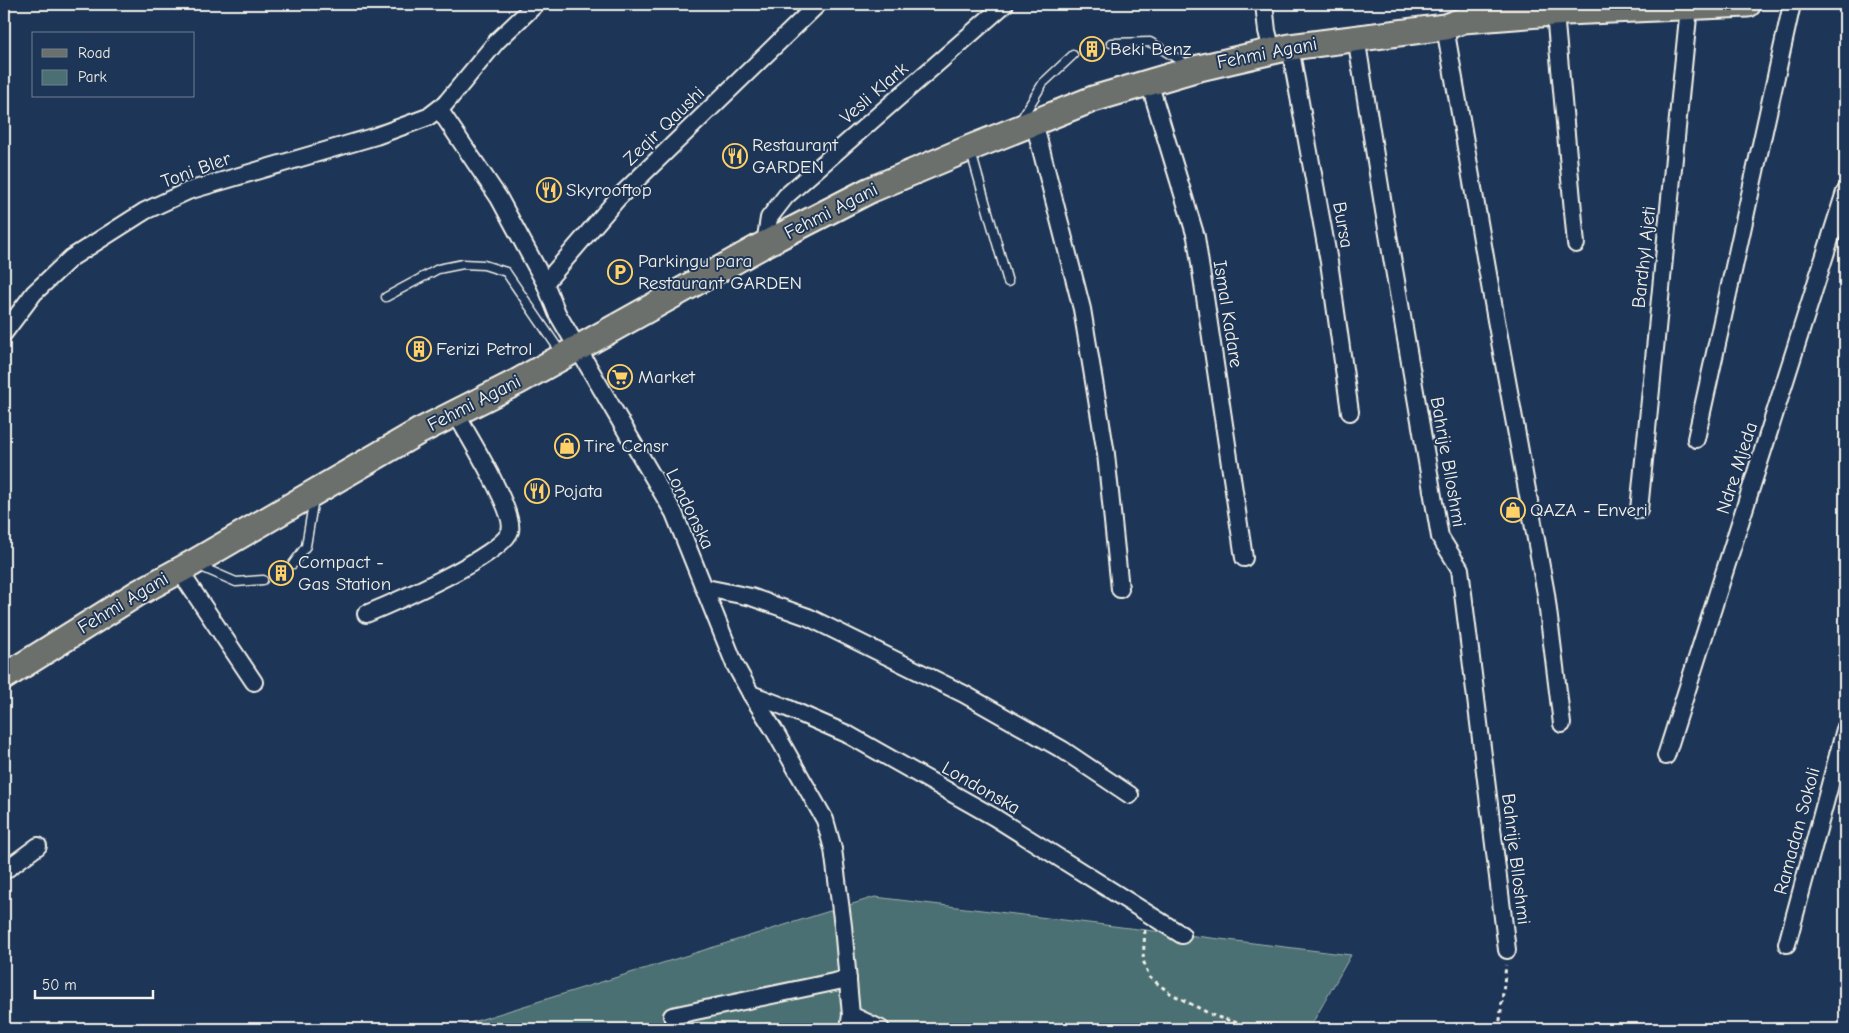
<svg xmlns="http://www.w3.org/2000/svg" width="1849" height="1033" font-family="'Comic Neue',sans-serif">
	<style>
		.green { fill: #4b7073; stroke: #a0b0ae }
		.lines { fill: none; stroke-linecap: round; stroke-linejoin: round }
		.lane-casing { stroke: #f4f1e8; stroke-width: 11 }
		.street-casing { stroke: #f4f1e8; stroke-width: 20 }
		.primary-casing { stroke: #f4f1e8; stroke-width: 29 }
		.path { stroke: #f4f1e8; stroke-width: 3; stroke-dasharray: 4 4; stroke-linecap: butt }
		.lane { stroke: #1d3557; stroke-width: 8 }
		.street { stroke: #1d3557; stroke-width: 16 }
		.primary { stroke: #6c706d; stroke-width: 25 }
		.labels { text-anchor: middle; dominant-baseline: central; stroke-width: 4; stroke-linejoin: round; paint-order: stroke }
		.poi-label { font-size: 19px; fill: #f4f1e8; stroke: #1d3557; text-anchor: start }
		.street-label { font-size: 19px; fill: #f4f1e8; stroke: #1d3557 }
	</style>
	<rect width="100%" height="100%" fill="#1d3557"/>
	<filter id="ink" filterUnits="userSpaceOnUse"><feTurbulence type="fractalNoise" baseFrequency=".02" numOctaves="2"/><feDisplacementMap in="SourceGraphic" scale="10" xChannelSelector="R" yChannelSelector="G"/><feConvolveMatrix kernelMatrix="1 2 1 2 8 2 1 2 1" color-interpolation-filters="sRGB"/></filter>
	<g filter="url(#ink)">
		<path class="green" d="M 875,897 L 1351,955 L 1309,1029 L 450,1029 Z"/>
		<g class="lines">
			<defs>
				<g id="lane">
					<path d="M 1111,43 L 1150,42 L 1188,65"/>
					<path d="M 1020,121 L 1043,83 L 1073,55"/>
					<path d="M 971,152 L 1008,282"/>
					<path d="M 386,297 L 438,269 L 463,264 L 484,265 L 506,272 L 562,354"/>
					<path d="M 293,564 L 306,546 L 314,498"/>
					<path d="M 199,566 L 236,582 L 263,580"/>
				</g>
				<g id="street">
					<path d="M 1264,4 L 1267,31 L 1272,50"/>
					<path d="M 1555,13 L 1576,244"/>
					<path d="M 1445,27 L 1496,320 L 1546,594 L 1562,724"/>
					<path d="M 1356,37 L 1384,211 L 1440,537 L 1460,569 L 1507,950"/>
					<path d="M 1290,47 L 1329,262 L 1350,412"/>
					<path d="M 1149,82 L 1196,237 L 1244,558"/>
					<path d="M 439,109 L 499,198 L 545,283 L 557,313 L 674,513 L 735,665 L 751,694 L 785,707 L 847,734 L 994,817 L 1182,935"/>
					<path d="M 1034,122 L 1082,309 L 1106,454 L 1120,589"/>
					<path d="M 765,244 L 769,218 L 786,196 L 1005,4"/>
					<path d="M 545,283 L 618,198 L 818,4"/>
					<path d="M 4,333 L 34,293 L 71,258 L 145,211 L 188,191 L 376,136 L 428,117 L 445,104 L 497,41 L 536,4"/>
					<path d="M 1696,439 L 1792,4"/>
					<path d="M 1639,510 L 1689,7"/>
					<path d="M 179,570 L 254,682"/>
					<path d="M 706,588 L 751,597 L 808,617 L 964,694 L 1063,750 L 1130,795"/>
					<path d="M 366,614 C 393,603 503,555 510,531 C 516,513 467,433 456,414"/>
					<path d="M 751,694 L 774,730 L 825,820 L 833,849 L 843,926 L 851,1015 L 849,1029"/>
					<path d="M 1666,756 L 1845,192"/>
					<path d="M 4,871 L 38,846"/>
					<path d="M 1787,944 L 1845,729"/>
					<path d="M 851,1015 L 881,1029"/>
					<path d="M 672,1016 L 848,979"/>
				</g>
				<path id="primary" d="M 4,677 L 138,593 L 193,563 L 418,432 L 517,382 L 765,244 L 870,190 L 970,148 L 1093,99 L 1195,69 L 1290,47 L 1445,27 L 1464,20 L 1566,12 L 1748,4"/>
			</defs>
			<use href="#lane" class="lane-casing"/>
			<use href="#street" class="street-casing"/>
			<use href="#primary" class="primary-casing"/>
			<g class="path">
				<path d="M 1145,930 L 1143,960 L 1149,977 L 1170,993 L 1214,1016 L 1258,1029"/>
				<path d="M 1499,1029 L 1506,965"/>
			</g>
			<use href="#lane" class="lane"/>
			<use href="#street" class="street"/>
			<use href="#primary" class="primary"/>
		</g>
	</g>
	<defs>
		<symbol id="building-ring" viewBox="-11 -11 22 22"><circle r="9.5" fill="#1d3557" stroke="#ffd166" stroke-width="1.5"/><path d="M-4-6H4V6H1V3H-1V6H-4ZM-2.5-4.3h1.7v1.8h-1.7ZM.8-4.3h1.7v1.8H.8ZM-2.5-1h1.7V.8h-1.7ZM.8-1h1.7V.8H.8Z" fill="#ffd166"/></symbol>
		<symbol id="restaurant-ring" viewBox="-11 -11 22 22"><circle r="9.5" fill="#1d3557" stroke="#ffd166" stroke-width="1.5"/><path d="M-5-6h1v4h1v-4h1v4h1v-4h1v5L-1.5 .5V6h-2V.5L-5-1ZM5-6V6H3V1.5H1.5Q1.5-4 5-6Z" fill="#ffd166"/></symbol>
		<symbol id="parking-ring" viewBox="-11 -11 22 22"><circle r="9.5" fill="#1d3557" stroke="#ffd166" stroke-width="1.5"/><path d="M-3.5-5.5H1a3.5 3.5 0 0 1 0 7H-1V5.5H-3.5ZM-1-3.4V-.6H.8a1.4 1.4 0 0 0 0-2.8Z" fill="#ffd166"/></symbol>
		<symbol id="supermarket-ring" viewBox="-11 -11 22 22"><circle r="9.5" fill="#1d3557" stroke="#ffd166" stroke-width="1.5"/><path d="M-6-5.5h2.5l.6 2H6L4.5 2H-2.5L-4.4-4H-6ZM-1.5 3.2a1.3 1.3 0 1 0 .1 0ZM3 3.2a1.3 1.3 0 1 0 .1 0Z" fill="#ffd166"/></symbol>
		<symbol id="shop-ring" viewBox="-11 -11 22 22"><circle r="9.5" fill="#1d3557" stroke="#ffd166" stroke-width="1.5"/><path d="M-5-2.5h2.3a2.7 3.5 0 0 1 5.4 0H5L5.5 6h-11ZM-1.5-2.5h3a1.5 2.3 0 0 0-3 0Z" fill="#ffd166"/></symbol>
	</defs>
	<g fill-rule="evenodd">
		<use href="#building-ring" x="1078" y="35" width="28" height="28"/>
		<use href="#restaurant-ring" x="721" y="142" width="28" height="28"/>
		<use href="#restaurant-ring" x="535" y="176" width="28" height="28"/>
		<use href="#parking-ring" x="606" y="258" width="28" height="28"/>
		<use href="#building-ring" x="405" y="335" width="28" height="28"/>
		<use href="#supermarket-ring" x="606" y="363" width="28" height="28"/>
		<use href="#shop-ring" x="553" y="432" width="28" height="28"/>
		<use href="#restaurant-ring" x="523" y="477" width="28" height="28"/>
		<use href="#shop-ring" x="1499" y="496" width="28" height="28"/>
		<use href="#building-ring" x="267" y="559" width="28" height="28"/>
	</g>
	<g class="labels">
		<g class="poi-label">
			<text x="1110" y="49">Beki Benz</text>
			<text x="752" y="145">Restaurant<tspan x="752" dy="22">GARDEN</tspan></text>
			<text x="566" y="190">Skyrooftop</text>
			<text x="638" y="261">Parkingu para<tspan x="638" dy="22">Restaurant GARDEN</tspan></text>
			<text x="436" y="349">Ferizi Petrol</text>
			<text x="638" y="377">Market</text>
			<text x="584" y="446">Tire Censr</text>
			<text x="554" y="491">Pojata</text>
			<text x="1530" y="510">QAZA - Enveri</text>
			<text x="298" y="562">Compact -<tspan x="298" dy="22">Gas Station</tspan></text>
		</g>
		<g class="street-label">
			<text transform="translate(1267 53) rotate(-11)">Fehmi Agani</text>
			<text transform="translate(874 93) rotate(-41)">Vesli Klark</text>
			<text transform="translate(664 126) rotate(-44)">Zeqir Qaushi</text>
			<text transform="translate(196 170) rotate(-20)">Toni Bler</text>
			<text transform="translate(831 211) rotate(-27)">Fehmi Agani</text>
			<text transform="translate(1343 225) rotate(80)">Bursa</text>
			<text transform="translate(1644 257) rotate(-84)">Bardhyl Ajeti</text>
			<text transform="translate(1228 314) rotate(81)">Ismal Kadare</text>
			<text transform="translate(474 403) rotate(-27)">Fehmi Agani</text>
			<text transform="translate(1448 462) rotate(80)">Bahrije Blloshmi</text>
			<text transform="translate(1737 468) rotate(-72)">Ndre Mjeda</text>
			<text transform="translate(690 509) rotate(64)">Londonska</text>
			<text transform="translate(123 603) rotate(-31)">Fehmi Agani</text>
			<text transform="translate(981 788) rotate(30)">Londonska</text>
			<text transform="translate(1797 831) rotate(-75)">Ramadan Sokoli</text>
			<text transform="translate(1516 859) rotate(83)">Bahrije Blloshmi</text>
		</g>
	</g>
	<rect width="1849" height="1033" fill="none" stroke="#1d3557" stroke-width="20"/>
	<rect x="10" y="10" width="1829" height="1013" fill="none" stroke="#f4f1e8" stroke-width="2" filter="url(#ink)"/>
	<rect x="32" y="32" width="162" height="65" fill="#1d3557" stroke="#738091"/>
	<rect x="42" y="49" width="25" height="8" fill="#6c706d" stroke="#738091"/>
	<text x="78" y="58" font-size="15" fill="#f4f1e8">Road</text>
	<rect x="42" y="70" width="25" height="15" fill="#4b7073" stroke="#738091"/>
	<text x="78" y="82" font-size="15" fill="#f4f1e8">Park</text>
	<path d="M35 990v8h118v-8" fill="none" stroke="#f4f1e8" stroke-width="2.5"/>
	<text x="42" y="990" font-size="15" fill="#f4f1e8" stroke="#1d3557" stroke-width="4" paint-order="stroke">50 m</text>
</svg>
